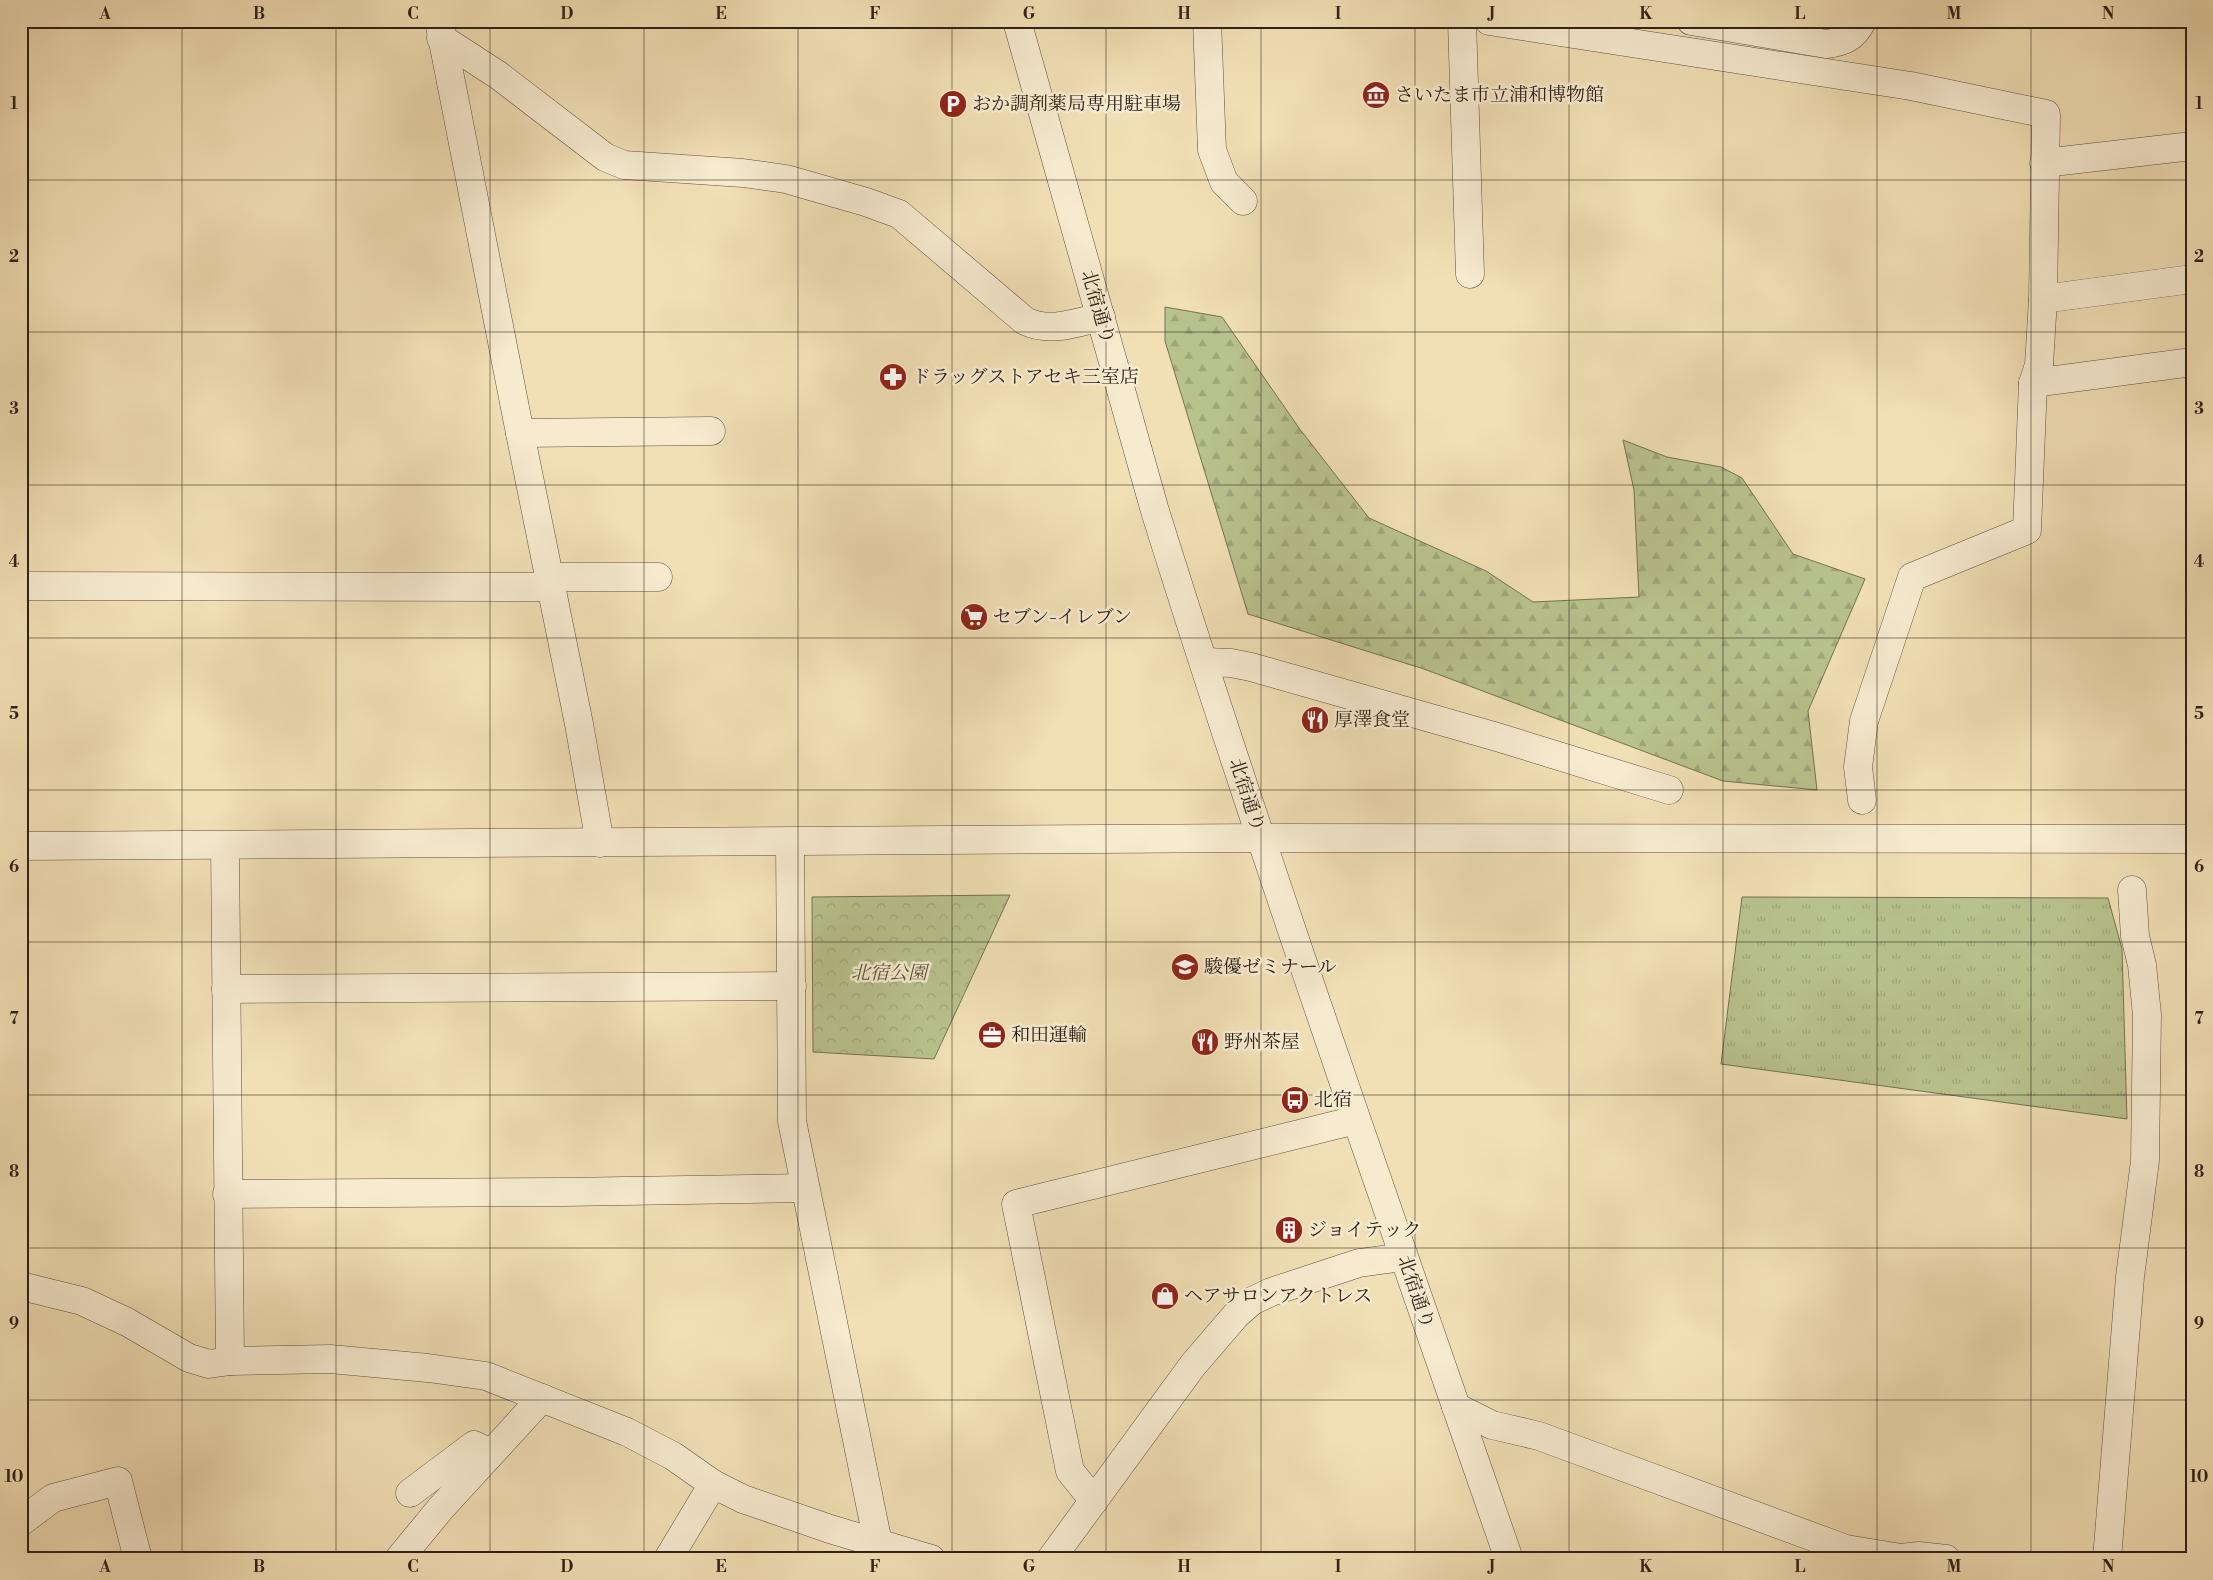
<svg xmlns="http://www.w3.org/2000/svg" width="2213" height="1580" font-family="'Libre Bodoni','Noto Serif JP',serif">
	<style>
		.grass { fill: url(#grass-tufts); stroke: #737253 }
		.forest { fill: url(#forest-firs); stroke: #737253 }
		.park { fill: url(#park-crowns); stroke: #737253 }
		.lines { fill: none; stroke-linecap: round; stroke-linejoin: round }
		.minor-casing { stroke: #5f503f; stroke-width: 29 }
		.minor { stroke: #f6eacf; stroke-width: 28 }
		.grid { fill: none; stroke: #2e2118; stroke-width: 1; stroke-opacity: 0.55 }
		.labels { text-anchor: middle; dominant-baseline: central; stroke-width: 5; stroke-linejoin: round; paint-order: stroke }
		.poi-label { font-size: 19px; fill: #2e2118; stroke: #f6eacf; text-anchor: start }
		.street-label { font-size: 19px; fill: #2e2118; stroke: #f6eacf }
		.park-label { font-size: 19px; font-style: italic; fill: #57513b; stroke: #f6eacf }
		.neatline { fill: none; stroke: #2e2118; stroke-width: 2 }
		.grid-label { font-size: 16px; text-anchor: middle; font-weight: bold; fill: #2e2118 }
	</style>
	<defs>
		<pattern id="grass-tufts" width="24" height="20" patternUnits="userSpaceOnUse" patternTransform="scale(1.25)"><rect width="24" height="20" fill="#b8c28e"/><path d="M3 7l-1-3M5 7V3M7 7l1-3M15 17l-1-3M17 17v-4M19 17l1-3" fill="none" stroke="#9ea67a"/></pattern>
		<pattern id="forest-firs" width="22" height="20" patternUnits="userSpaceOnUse" patternTransform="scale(1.25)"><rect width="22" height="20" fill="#b8c28e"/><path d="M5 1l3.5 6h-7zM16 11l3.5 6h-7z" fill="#9ea67a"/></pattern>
		<pattern id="park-crowns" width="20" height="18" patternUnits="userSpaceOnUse" patternTransform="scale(1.25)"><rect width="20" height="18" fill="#b8c28e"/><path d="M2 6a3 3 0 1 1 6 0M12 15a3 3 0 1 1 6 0" fill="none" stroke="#9ea67a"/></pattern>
	</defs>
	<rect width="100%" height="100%" fill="#f1dfb5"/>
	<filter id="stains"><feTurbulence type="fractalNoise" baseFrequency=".004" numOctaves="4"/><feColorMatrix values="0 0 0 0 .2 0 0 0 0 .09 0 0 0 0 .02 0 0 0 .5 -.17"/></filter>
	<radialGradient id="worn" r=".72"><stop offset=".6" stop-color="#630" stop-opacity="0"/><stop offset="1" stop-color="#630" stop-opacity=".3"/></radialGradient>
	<path class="grass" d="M 1742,897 L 2108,898 L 2122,949 L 2127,1119 L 1721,1064 Z"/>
	<path class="forest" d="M 1165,307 L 1222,317 L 1299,428 L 1369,518 L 1486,571 L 1533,602 L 1639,597 L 1634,490 L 1623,440 L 1667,457 L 1721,467 L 1742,478 L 1793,554 L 1865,579 L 1808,711 L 1817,790 L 1723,781 L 1424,669 L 1248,614 L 1165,341 Z"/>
	<path class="park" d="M 1010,895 L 934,1059 L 813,1052 L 812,897 Z"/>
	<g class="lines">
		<defs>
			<g id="minor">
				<path d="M 439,21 L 520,433 L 579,724 L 600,843"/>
				<path d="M 1017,21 L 1155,511 C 1265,863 1388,1210 1509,1559"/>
				<path d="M 1207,21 L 1212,150 L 1224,182 L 1243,201"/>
				<path d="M 1462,21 L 1470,274"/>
				<path d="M 1489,21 L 1911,86 L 2046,114 L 2043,299 L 2039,365 L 2033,383 L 2027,530 L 1912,577 L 1864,721 L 1858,767 L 1862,800"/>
				<path d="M 1691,21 L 1826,44 C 1843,42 1854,38 1862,21"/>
				<path d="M 441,38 L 498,75 L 605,157 L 624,165 L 743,173 L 786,179 L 866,202 L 899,214 L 1025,321 C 1050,333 1075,323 1101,317"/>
				<path d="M 2044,163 L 2192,146"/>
				<path d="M 2043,299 L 2192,279"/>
				<path d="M 2033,383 L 2192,362"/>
				<path d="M 520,433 L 711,431"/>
				<path d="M 550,577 L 658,577"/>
				<path d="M 21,586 L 552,587"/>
				<path d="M 1204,662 L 1231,663 L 1251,667 L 1497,737 L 1669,790"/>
				<path d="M 790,842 L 792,1121 L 878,1543"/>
				<path d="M 21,846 L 1260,838 L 2192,839"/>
				<path d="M 225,846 L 230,1361"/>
				<path d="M 226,989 L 792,986"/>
				<path d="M 227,1194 L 563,1192 L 805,1188"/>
				<path d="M 21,1286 L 82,1301 L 127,1322 L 189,1358 L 209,1364 L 230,1361 L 330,1359 L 428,1368 L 486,1376 L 627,1432 L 673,1456 L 713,1484 L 743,1499 L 830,1529 L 931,1559"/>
				<path d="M 1456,1407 L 1492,1425 L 1539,1436 L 1846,1549 L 1901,1558 L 1919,1556 L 1946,1559"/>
				<path d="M 410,1493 L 474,1445 L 490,1453"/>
				<path d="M 1094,1501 L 1070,1471 L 1016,1204 L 1356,1120"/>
				<path d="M 21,1522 L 53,1498 L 118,1481 L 138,1559"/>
				<path d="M 399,1559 L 441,1508 L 542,1398"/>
				<path d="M 668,1559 L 713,1484"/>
				<path d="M 1051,1559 L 1193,1365 L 1236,1315 L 1252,1301 L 1271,1292 L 1359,1263 L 1403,1257"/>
				<path d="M 2107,1559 L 2130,1277 L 2145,1161 L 2147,1015 L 2142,965 L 2135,936 L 2132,890"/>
			</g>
		</defs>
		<use href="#minor" class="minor-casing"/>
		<use href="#minor" class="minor"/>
	</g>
	<path class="grid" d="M 182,21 L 182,1559M 336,21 L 336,1559M 490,21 L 490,1559M 644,21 L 644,1559M 798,21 L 798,1559M 952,21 L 952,1559M 1106,21 L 1106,1559M 1261,21 L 1261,1559M 1415,21 L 1415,1559M 1569,21 L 1569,1559M 1723,21 L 1723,1559M 1877,21 L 1877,1559M 2031,21 L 2031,1559M 21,180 L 2192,180M 21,332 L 2192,332M 21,485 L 2192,485M 21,638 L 2192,638M 21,790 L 2192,790M 21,942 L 2192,942M 21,1095 L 2192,1095M 21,1248 L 2192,1248M 21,1400 L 2192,1400"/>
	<defs>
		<symbol id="museum-disc" viewBox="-11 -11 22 22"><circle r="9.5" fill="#8f2418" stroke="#f6eacf"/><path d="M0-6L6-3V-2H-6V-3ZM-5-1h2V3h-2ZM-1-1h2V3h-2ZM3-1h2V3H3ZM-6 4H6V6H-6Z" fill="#fff"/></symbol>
		<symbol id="parking-disc" viewBox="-11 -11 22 22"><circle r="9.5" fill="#8f2418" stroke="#f6eacf"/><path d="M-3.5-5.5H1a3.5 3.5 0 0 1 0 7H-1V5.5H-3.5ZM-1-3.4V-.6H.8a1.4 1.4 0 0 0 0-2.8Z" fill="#fff"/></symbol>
		<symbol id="pharmacy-disc" viewBox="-11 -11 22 22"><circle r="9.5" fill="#8f2418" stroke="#f6eacf"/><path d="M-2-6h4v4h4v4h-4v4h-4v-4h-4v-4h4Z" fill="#fff"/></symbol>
		<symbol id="supermarket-disc" viewBox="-11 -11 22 22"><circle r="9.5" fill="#8f2418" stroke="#f6eacf"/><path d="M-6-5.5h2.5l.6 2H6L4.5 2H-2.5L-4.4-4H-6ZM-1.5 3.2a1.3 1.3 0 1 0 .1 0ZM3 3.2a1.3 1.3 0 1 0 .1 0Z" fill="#fff"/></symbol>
		<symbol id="restaurant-disc" viewBox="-11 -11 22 22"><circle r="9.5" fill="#8f2418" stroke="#f6eacf"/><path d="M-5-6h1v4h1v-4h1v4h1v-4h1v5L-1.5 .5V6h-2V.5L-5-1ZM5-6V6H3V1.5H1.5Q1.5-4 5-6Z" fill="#fff"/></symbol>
		<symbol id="school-disc" viewBox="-11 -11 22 22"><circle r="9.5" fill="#8f2418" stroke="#f6eacf"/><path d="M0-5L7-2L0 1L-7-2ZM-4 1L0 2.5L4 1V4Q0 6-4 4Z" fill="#fff"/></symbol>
		<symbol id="office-disc" viewBox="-11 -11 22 22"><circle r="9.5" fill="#8f2418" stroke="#f6eacf"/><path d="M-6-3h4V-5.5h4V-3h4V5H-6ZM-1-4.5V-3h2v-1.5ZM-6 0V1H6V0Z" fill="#fff"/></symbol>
		<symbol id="bus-disc" viewBox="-11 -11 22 22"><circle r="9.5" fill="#8f2418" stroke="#f6eacf"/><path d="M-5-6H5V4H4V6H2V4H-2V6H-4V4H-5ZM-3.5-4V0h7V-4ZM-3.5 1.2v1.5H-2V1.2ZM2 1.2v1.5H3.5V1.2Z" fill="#fff"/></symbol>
		<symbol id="building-disc" viewBox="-11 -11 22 22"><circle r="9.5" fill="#8f2418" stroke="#f6eacf"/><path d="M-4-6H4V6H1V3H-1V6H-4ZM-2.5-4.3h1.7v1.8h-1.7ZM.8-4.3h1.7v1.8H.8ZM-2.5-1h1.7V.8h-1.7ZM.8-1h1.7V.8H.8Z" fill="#fff"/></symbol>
		<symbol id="shop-disc" viewBox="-11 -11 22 22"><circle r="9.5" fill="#8f2418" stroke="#f6eacf"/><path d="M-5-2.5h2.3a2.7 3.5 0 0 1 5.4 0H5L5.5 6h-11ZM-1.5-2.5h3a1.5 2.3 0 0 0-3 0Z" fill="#fff"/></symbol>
	</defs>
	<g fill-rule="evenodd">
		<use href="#museum-disc" x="1360" y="79" width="32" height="32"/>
		<use href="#parking-disc" x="937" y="88" width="32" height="32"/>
		<use href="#pharmacy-disc" x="877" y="361" width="32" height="32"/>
		<use href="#supermarket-disc" x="958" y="601" width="32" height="32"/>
		<use href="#restaurant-disc" x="1299" y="704" width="32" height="32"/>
		<use href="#school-disc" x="1169" y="951" width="32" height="32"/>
		<use href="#office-disc" x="976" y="1019" width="32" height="32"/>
		<use href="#restaurant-disc" x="1189" y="1026" width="32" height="32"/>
		<use href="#bus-disc" x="1279" y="1084" width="32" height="32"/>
		<use href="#building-disc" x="1273" y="1214" width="32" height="32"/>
		<use href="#shop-disc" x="1149" y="1280" width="32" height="32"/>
	</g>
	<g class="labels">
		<g class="poi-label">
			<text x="1395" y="95">さいたま市立浦和博物館</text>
			<text x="972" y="104">おか調剤薬局専用駐車場</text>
			<text x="912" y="377">ドラッグストアセキ三室店</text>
			<text x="993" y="617">セブン-イレブン</text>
			<text x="1334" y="720">厚澤食堂</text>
			<text x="1204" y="967">駿優ゼミナール</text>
			<text x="1011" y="1035">和田運輸</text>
			<text x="1224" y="1042">野州茶屋</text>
			<text x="1314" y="1100">北宿</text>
			<text x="1308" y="1230">ジョイテック</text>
			<text x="1184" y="1296">ヘアサロンアクトレス</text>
		</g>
		<g class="street-label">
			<text transform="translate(1098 307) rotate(74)">北宿通り</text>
			<text transform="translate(1247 795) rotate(72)">北宿通り</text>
			<text transform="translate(1416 1292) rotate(71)">北宿通り</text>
		</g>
		<g class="park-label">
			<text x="889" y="973">北宿公園</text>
		</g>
	</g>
	<rect width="2213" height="1580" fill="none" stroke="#f1dfb5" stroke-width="55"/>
	<rect x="28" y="28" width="2158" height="1524" class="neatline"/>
	<g class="grid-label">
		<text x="105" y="19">A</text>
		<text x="259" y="19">B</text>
		<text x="413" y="19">C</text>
		<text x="567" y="19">D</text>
		<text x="721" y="19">E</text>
		<text x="875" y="19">F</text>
		<text x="1029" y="19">G</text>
		<text x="1184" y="19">H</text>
		<text x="1338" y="19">I</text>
		<text x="1492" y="19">J</text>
		<text x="1646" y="19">K</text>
		<text x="1800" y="19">L</text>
		<text x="1954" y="19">M</text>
		<text x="2108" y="19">N</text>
		<text x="14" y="109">1</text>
		<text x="2199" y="109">1</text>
		<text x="14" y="262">2</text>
		<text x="2199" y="262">2</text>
		<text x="14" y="414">3</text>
		<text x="2199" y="414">3</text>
		<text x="14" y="567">4</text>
		<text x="2199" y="567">4</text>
		<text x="14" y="719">5</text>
		<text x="2199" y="719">5</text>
		<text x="14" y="872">6</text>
		<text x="2199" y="872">6</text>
		<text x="14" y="1024">7</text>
		<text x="2199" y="1024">7</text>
		<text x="14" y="1177">8</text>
		<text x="2199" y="1177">8</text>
		<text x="14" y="1329">9</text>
		<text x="2199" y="1329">9</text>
		<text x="14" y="1482">10</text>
		<text x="2199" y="1482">10</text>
		<text x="105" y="1572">A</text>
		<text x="259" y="1572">B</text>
		<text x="413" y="1572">C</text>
		<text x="567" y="1572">D</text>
		<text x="721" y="1572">E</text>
		<text x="875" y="1572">F</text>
		<text x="1029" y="1572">G</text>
		<text x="1184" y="1572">H</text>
		<text x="1338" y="1572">I</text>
		<text x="1492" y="1572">J</text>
		<text x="1646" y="1572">K</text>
		<text x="1800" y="1572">L</text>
		<text x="1954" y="1572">M</text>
		<text x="2108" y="1572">N</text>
	</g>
	<rect width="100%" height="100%" filter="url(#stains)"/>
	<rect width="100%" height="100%" fill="url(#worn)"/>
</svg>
